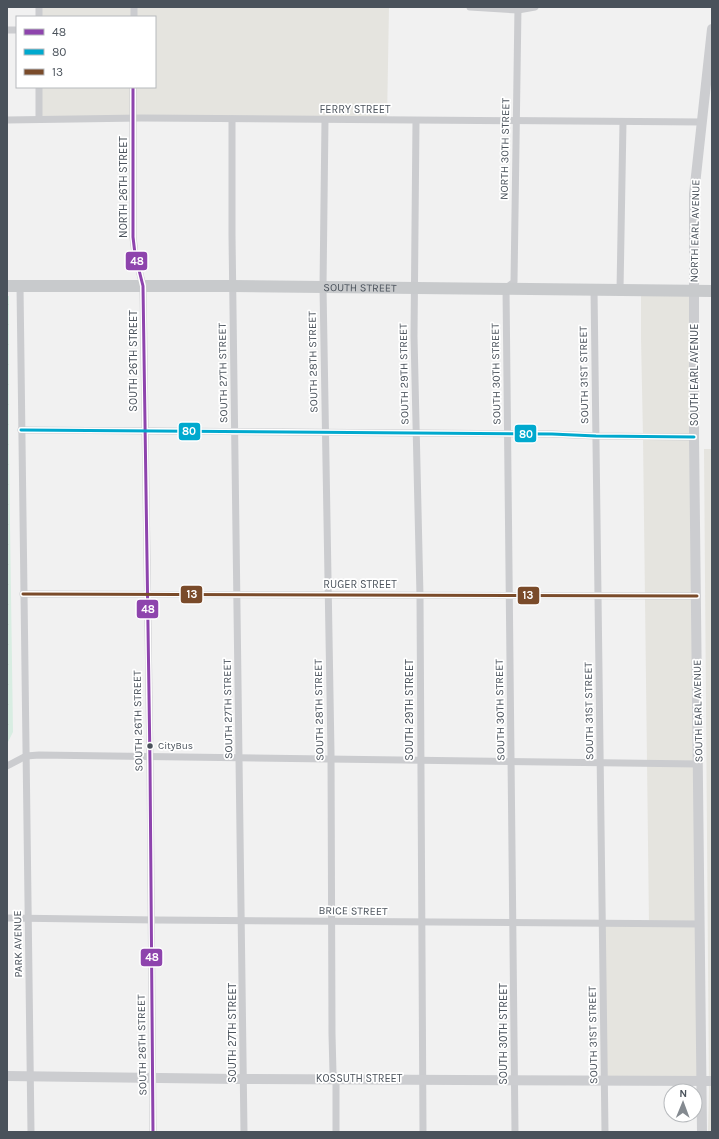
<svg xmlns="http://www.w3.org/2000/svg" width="719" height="1139" font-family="Karla,sans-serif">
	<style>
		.commercial { fill: #e5e4df }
		.grass { fill: url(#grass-tufts) }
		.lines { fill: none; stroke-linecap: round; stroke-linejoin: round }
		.street { stroke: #cbcccf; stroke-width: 7 }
		.secondary { stroke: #cccdd0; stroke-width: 10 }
		.primary { stroke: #c8cacc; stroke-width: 12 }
		.bus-1-casing { stroke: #fff; stroke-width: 6 }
		.bus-2-casing { stroke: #fff; stroke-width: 6 }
		.bus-3-casing { stroke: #fff; stroke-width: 6 }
		.bus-1 { stroke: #8e44ad; stroke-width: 3 }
		.bus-2 { stroke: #00a9ce; stroke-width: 3 }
		.bus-3 { stroke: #7a4b2a; stroke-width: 3 }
		.bus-dot { fill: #4a525b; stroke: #fff; stroke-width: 1.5 }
		.labels { text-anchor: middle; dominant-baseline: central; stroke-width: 3.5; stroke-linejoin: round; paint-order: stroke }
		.bus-label { font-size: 10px; fill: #4a525b; stroke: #fff; text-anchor: start }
		.street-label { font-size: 11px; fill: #4a525b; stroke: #fff }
		.line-badge { stroke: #fff; stroke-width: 1.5 }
		.badge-label { font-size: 11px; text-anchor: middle; font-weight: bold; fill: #fff }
	</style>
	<defs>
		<pattern id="grass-tufts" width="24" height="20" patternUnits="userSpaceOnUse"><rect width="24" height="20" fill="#d8ede2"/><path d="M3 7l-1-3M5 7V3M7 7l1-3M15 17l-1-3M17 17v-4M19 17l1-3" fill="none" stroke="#bbcdc4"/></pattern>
	</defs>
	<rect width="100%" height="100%" fill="#f1f1f1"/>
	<g class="commercial">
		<path d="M 39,7 L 389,7 L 387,120 L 39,119 L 39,87 L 155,87 L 155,17 L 39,17 Z"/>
		<path d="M 641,290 L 694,291 L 701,1081 L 604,1080 L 602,924 L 649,924 L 643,437 L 641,338 Z"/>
		<path d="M 704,449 L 712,449 L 712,1132 L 708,1132 L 709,1091 Z"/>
	</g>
	<path class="grass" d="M 7,296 L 9,296 L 9,454 L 13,732 L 7,744 Z"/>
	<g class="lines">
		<g class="street">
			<path d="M 39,7 L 39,17"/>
			<path d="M 134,7 L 134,17"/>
			<path d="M 470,7 L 518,10 L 535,7"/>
			<path d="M 7,30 L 17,30"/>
			<path d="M 39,87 L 39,119"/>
			<path d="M 133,87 L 133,237 L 135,254 L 143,286 L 150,763 L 153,1132"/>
			<path d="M 232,119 L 232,235 L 244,1132"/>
			<path d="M 7,120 L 141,118 L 702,122"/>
			<path d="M 325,120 L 323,287 L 331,753 L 332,1034 L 333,1073 L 336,1078 L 336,1132"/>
			<path d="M 416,121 L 414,336 L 420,596 L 423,1132"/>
			<path d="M 20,286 L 31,1132"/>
			<path d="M 594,289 L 605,1132"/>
			<path d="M 620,290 L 623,122"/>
			<path d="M 21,430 L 552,434 L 596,436 L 694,437"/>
			<path d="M 23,594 L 697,596"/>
			<path d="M 7,766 L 26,756 L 39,755 L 698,764"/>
			<path d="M 7,918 L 157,920 L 700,924"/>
			<path d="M 515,1132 L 506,288 L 514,282 L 518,7"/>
		</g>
		<g class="secondary">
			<path d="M 7,1076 L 237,1079 L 712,1081"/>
			<path d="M 702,1132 L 694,437 L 694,194 L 712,29"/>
		</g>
		<path class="primary" id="s1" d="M 7,286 L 233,286 L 712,291"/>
		<defs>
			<path id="bus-1" d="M 133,87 L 133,237 L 135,254 L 143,286 L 150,763 L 153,1132"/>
			<path id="bus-2" d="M 21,430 L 552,434 L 596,436 L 694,437"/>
			<path id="bus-3" d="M 23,594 L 697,596"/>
		</defs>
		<use href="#bus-1" class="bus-1-casing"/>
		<use href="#bus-2" class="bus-2-casing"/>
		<use href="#bus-3" class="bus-3-casing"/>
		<use href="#bus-1" class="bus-1"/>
		<use href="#bus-2" class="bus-2"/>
		<use href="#bus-3" class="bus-3"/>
	</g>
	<circle class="bus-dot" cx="150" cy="746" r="3.5"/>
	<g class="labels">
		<g class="bus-label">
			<text x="158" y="746">CityBus</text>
		</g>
		<g class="street-label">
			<text x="355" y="109">FERRY STREET</text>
			<text transform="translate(505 149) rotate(-89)">NORTH 30TH STREET</text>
			<text transform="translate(123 187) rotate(-90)">NORTH 26TH STREET</text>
			<text transform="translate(695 231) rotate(-89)">NORTH EARL AVENUE</text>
			<text stroke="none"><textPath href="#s1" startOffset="353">SOUTH STREET</textPath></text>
			<text transform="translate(133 361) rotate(-90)">SOUTH 26TH STREET</text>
			<text transform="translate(313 362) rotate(-91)">SOUTH 28TH STREET</text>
			<text transform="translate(223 373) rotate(-91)">SOUTH 27TH STREET</text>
			<text transform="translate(404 374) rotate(-91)">SOUTH 29TH STREET</text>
			<text transform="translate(496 374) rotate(-91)">SOUTH 30TH STREET</text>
			<text transform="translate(584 375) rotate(-91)">SOUTH 31ST STREET</text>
			<text transform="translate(694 375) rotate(-90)">SOUTH EARL AVENUE</text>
			<text x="360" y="584">RUGER STREET</text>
			<text transform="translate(228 709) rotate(-91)">SOUTH 27TH STREET</text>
			<text transform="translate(319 710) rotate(-91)">SOUTH 28TH STREET</text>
			<text transform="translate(409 710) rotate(-90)">SOUTH 29TH STREET</text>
			<text transform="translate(500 710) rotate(-91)">SOUTH 30TH STREET</text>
			<text transform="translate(589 711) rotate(-91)">SOUTH 31ST STREET</text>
			<text transform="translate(698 711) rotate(-91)">SOUTH EARL AVENUE</text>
			<text transform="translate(138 721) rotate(-91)">SOUTH 26TH STREET</text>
			<text transform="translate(353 911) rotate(1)">BRICE STREET</text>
			<text transform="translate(18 944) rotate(-91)">PARK AVENUE</text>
			<text transform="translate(232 1033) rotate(-90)">SOUTH 27TH STREET</text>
			<text transform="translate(503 1034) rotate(-90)">SOUTH 30TH STREET</text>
			<text transform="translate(593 1035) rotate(-91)">SOUTH 31ST STREET</text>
			<text transform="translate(142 1045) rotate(-91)">SOUTH 26TH STREET</text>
			<text x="359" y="1078">KOSSUTH STREET</text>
		</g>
	</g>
	<g class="line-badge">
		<rect x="125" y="251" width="23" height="20" rx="4" fill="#8e44ad"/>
		<rect x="178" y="422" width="23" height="19" rx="4" fill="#00a9ce"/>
		<rect x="514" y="424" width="23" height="19" rx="4" fill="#00a9ce"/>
		<rect x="180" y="585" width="23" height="19" rx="4" fill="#7a4b2a"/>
		<rect x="517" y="586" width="23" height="19" rx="4" fill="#7a4b2a"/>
		<rect x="136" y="599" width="23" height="20" rx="4" fill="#8e44ad"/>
		<rect x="140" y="948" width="23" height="19" rx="4" fill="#8e44ad"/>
	</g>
	<g class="badge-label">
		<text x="137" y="265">48</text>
		<text x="189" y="435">80</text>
		<text x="526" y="438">80</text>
		<text x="192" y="598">13</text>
		<text x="528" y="599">13</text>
		<text x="148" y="613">48</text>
		<text x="152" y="961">48</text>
	</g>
	<rect width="719" height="1139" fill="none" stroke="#4a525b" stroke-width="16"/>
	<rect x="16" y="16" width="140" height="72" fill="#ffffff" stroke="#b7babd"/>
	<rect x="24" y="29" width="20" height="6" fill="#8e44ad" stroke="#b7babd"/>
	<text x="52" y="36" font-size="12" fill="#4a525b">48</text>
	<rect x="24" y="49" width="20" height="6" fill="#00a9ce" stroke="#b7babd"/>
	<text x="52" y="56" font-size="12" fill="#4a525b">80</text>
	<rect x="24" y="69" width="20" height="6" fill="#7a4b2a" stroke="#b7babd"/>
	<text x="52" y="76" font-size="12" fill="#4a525b">13</text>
	<g transform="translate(683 1103) rotate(1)"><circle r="19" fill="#ffffff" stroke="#b7babd"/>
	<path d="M0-3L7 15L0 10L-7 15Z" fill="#848a90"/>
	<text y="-6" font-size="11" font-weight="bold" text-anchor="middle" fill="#4a525b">N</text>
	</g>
</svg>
